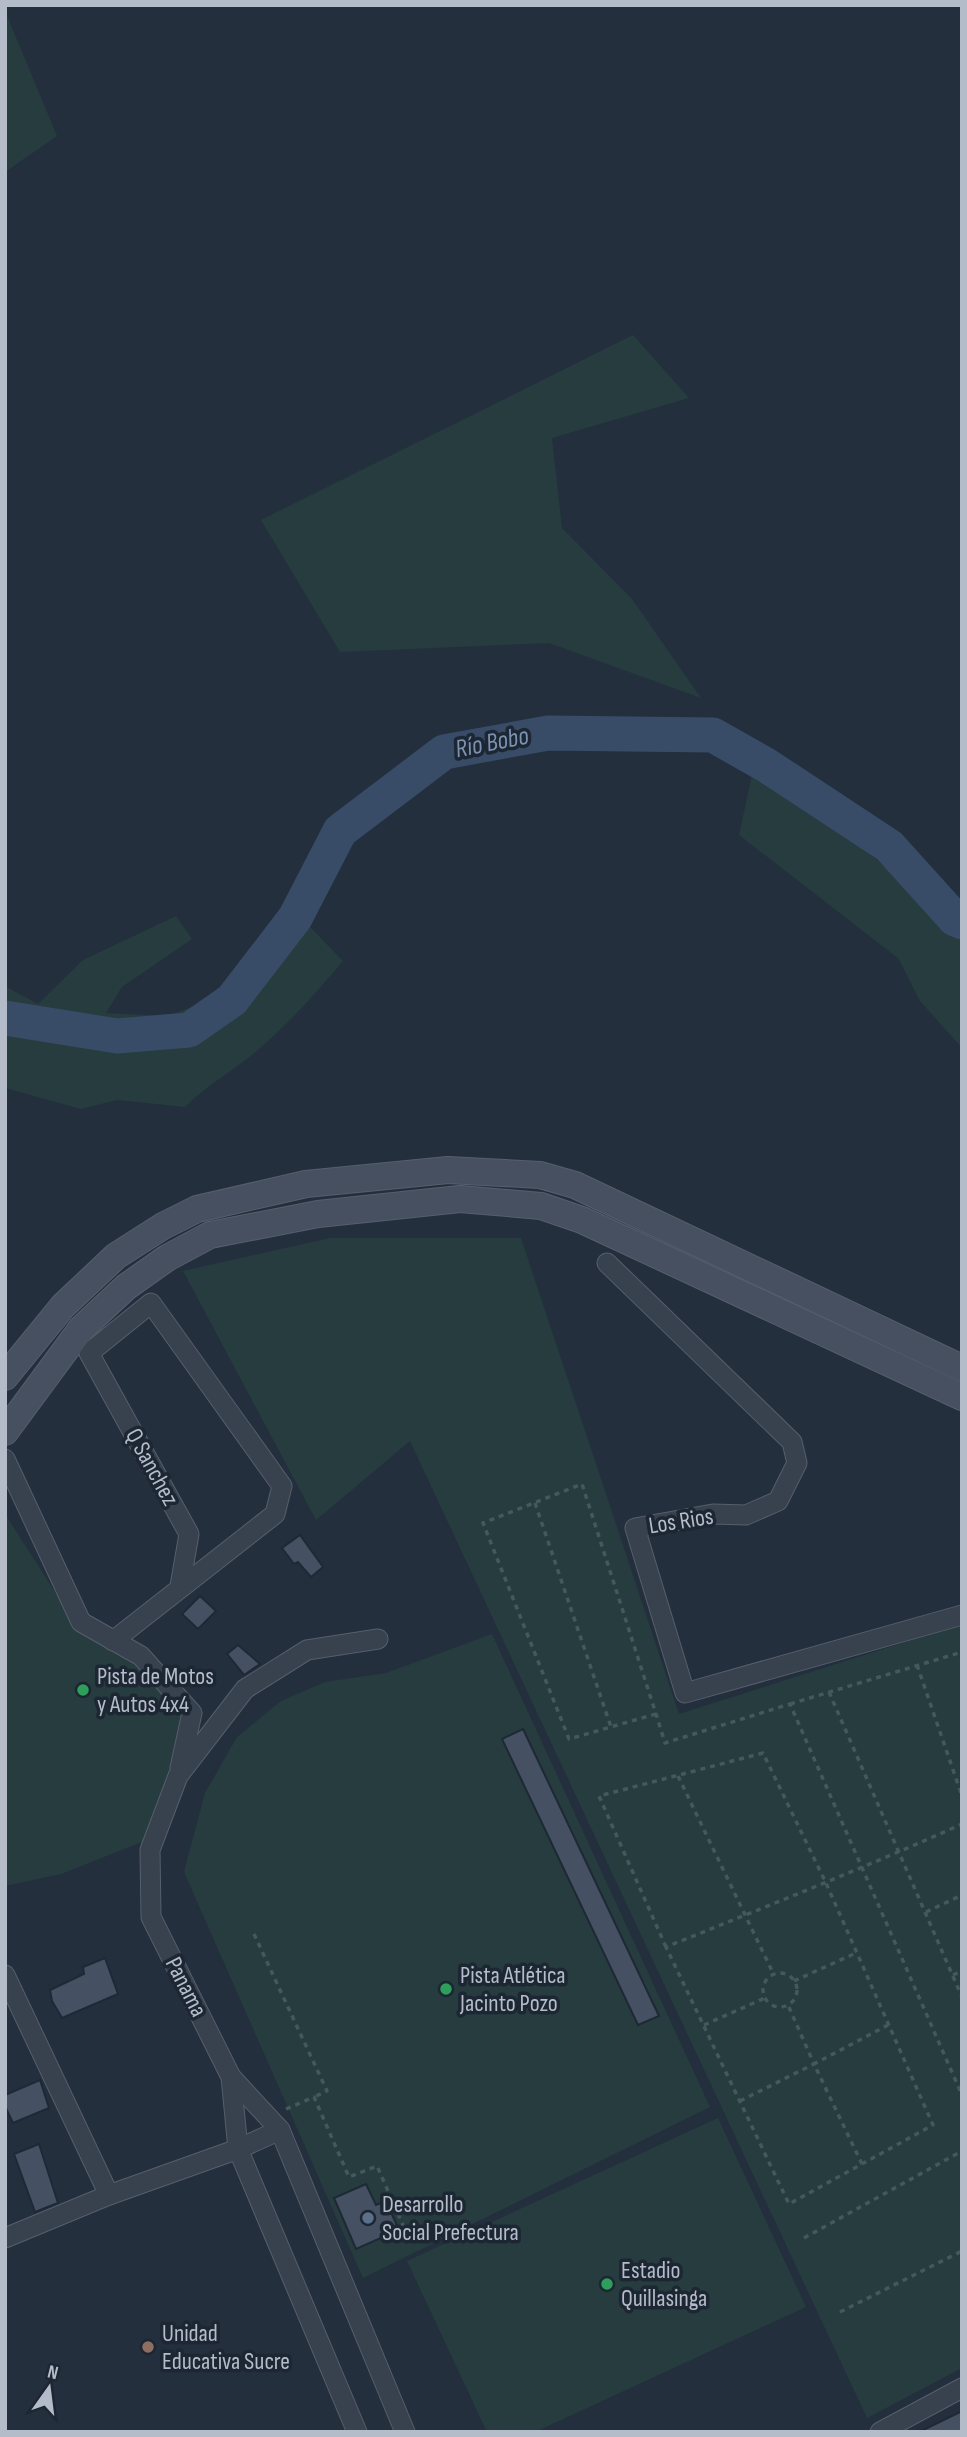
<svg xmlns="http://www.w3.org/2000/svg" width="967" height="2437" font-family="'Sofia Sans Condensed',sans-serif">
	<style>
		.green { fill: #263c3f }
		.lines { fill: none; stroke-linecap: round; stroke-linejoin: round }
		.river { stroke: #394c67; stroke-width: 35 }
		.building { fill: #455162; stroke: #1f2835; stroke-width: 2 }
		.street-casing { stroke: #565f6c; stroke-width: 21 }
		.secondary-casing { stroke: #565f6c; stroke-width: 28 }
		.path { stroke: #44595c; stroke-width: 3.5; stroke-dasharray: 5 5; stroke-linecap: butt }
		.street { stroke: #38414e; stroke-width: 19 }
		.secondary { stroke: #465061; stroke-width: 26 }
		.leisure-dot { fill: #2e9e5b; stroke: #1d2633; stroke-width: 2.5 }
		.service-dot { fill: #5c6f8a; stroke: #1d2633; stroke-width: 2.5 }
		.education-dot { fill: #8d6e63; stroke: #1d2633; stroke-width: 2.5 }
		.labels { text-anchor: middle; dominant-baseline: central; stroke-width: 7; stroke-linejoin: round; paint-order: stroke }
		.street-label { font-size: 24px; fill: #b4bcc9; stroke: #1d2633 }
		.poi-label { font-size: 24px; fill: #b4bcc9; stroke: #1d2633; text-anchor: start }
		.water-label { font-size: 26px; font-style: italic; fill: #7c92b1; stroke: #1d2633 }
	</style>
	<rect width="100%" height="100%" fill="#242f3e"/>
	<g class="green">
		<path d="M 5,11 L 57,136 L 5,172 Z"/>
		<path d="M 633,335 L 689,398 L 552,438 L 562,528 L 632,599 L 701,698 L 549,643 L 340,652 L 261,520 Z"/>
		<path d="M 756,756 L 962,933 L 962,1048 L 920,1001 L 899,959 L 739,835 Z"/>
		<path d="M 287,903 L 343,961 C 315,994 287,1026 253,1054 C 230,1073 207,1085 185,1107 L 117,1100 L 81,1109 L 5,1088 L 5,986 L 38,1004 L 83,960 L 176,916 L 192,939 L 122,987 L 106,1013 L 167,1016 L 211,1000 Z"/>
		<path d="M 330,1238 L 521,1238 L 679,1714 L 962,1624 L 962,2368 L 867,2418 L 410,1441 L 316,1520 L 183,1271 Z"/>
		<path d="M 5,1514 L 78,1628 L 137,1663 L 184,1717 L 168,1776 L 142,1842 L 61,1874 L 5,1886 Z"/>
		<path d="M 492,1634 L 710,2107 L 363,2278 L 184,1872 L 205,1793 L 237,1737 L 281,1701 L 325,1682 L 386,1673 Z"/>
		<path d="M 718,2118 L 806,2307 L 535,2432 L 487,2432 L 407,2261 Z"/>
	</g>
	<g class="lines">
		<path class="river" d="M 5,1018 L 117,1036 L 189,1030 L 232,1000 L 295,918 L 340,831 L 444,752 L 548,733 L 713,735 L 766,765 L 889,846 L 955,919 L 962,922"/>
	</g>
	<g class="building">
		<path d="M 300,1535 L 323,1567 L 311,1577 L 298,1562 L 294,1564 L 282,1548 Z"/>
		<path d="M 200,1596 L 216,1611 L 198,1629 L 182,1614 Z"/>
		<path d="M 238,1645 L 260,1664 L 244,1675 L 227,1654 Z"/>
		<path d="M 523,1729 L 659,2016 L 638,2025 L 502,1739 Z"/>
		<path d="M 105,1958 L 118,1994 L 62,2018 L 52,2001 L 50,1990 L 84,1974 L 83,1967 Z"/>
		<path d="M 40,2080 L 49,2108 L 13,2123 L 5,2106 L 5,2095 Z"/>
		<path d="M 39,2144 L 58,2203 L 35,2212 L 14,2154 Z"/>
		<path d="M 366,2184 L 376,2205 L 386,2201 L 399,2230 L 356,2249 L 334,2198 Z"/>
		<path d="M 962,2411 L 962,2432 L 919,2432 Z"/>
	</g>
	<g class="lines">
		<defs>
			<g id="street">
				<path d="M 607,1263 L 792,1442 L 797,1463 L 778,1501 L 746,1515 L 713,1514 L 635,1528 L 685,1693 L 962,1615"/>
				<path d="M 5,1459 L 81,1622 L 141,1656 L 192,1713 L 180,1768"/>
				<path d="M 113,1641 L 275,1514 L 282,1486 L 151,1303 L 89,1353 L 189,1534 L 180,1586"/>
				<path d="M 5,1975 L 109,2195"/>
				<path d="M 231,2077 L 280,2130 L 405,2432"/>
				<path d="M 5,2238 L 109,2195 L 238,2149 L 280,2130"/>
				<path d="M 357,2432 L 238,2149 L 231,2077 L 151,1917 L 150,1850 L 178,1776 L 245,1689 L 307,1650 L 378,1639"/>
				<path d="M 880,2432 L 962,2388"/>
			</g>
			<g id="secondary">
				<path d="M 5,1377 L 63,1306 L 116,1256 L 163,1226 L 197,1209 L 306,1184 L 448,1170 L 540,1175 L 575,1185 L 962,1368"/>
				<path d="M 5,1432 L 81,1329 L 126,1287 L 167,1258 L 210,1235 L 318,1214 L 460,1199 L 541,1206 L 582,1220 L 962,1397"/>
			</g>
		</defs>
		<use href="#street" class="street-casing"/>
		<use href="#secondary" class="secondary-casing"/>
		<g class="path">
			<path d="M 535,1503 L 611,1727"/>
			<path d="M 917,1665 L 962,1796"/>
			<path d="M 829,1692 L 962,1997"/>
			<path d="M 790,1704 L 962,1652"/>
			<path d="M 656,1714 L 569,1739 L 483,1523 L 582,1484 L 656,1714 L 665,1743 L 790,1704 L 962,2095"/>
			<path d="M 678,1776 L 774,1975"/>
			<path d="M 926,1912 L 962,1895"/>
			<path d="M 254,1934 L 327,2091 L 314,2097"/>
			<path d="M 666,1947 L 599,1796 L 763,1753 L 826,1883 L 933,2125 L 789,2204 L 666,1947 C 765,1907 864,1868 962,1824"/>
			<circle cx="780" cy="1990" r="17"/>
			<path d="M 953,1975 L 962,1971"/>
			<path d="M 794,1981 L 856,1953"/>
			<path d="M 704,2025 L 765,1998"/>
			<path d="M 740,2101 L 814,2064 L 788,2005"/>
			<path d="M 286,2109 L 314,2097 L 349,2177 L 377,2166 L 410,2241"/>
			<path d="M 862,2164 L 814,2064 L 888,2025"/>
			<path d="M 804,2238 L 962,2151"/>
			<path d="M 840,2312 L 962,2251"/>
		</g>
		<use href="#street" class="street"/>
		<use href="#secondary" class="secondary"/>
	</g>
	<g class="leisure-dot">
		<circle cx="83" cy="1690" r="7"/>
		<circle cx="446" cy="1989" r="7"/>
		<circle cx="607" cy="2284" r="7"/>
	</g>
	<circle class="service-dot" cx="368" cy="2218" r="7"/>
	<circle class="education-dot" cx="148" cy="2347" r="7"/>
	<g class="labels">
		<g class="street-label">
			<text transform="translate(152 1467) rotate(61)">Q Sanchez</text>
			<text transform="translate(681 1521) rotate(-9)">Los Rios</text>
			<text transform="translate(186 1987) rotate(63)">Panama</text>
		</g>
		<g class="poi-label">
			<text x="97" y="1676">Pista de Motos<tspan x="97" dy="28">y Autos 4x4</tspan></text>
			<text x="460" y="1975">Pista Atlética<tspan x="460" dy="28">Jacinto Pozo</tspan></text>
			<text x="382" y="2204">Desarrollo<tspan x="382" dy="28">Social Prefectura</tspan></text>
			<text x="621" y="2270">Estadio<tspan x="621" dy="28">Quillasinga</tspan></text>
			<text x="162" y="2333">Unidad<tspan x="162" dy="28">Educativa Sucre</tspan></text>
		</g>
		<g class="water-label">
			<text transform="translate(492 743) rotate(-11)">Río Bobo</text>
		</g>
	</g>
	<rect width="967" height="2437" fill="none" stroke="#b4bcc9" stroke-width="14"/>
	<g transform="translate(49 2388) rotate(14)" stroke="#1d2633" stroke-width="5" paint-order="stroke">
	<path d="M0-5L12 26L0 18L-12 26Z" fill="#b4bcc9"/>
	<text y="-10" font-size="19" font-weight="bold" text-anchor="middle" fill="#b4bcc9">N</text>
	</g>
</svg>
